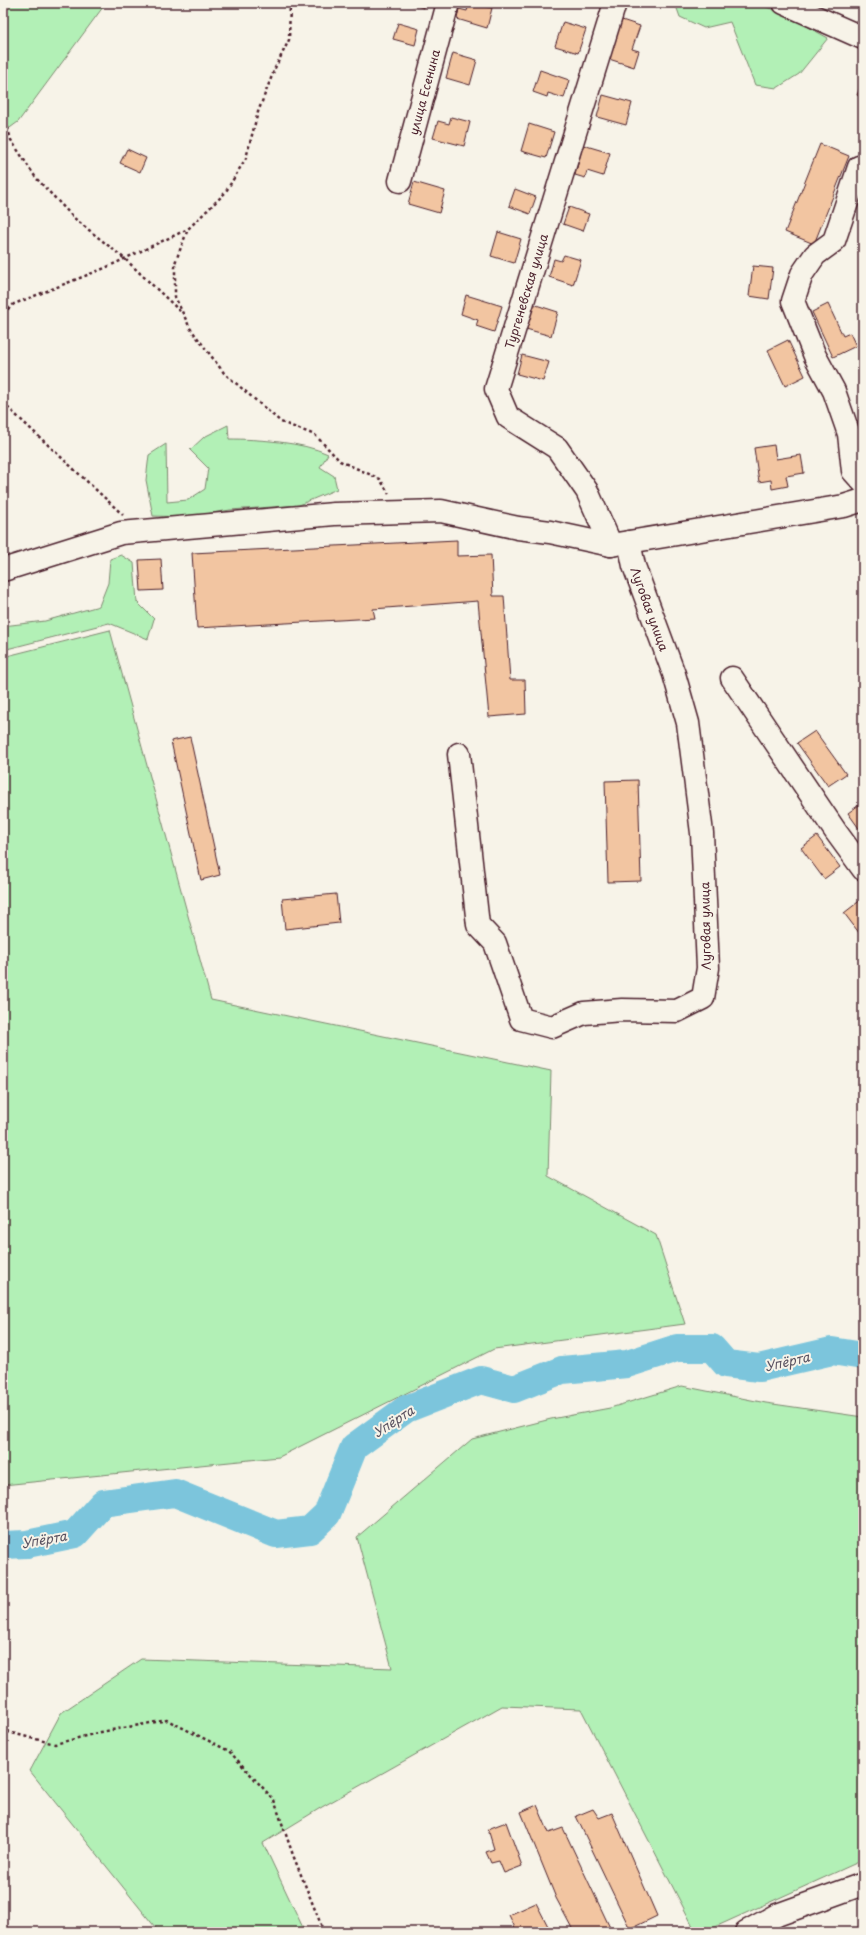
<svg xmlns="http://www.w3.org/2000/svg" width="866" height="1935" font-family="'Playpen Sans',sans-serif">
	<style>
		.green { fill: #b2f0b6; stroke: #7e8870 }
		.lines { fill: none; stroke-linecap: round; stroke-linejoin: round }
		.river { stroke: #7bc5dc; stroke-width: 28 }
		.building { fill: #f2c5a1; stroke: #4a1f2b }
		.minor-casing { stroke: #4a1f2b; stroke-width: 25 }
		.path { stroke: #4a1f2b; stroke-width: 2.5; stroke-dasharray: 3 3; stroke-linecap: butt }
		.minor { stroke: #f7f3e8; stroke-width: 22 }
		.labels { text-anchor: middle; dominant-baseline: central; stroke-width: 4; stroke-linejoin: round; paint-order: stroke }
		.street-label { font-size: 12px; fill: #4a1f2b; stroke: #f7f3e8 }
		.water-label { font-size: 13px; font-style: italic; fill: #595160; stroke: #f7f3e8 }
	</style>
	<rect width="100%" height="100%" fill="#f7f3e8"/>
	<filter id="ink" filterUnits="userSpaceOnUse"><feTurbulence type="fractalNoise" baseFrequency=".025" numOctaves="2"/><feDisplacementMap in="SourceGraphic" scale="8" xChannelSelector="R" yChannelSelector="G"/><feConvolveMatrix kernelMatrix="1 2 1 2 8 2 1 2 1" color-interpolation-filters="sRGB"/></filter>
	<g filter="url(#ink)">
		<g class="green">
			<path d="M 3,3 L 106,3 L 18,122 L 3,133 Z"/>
			<path d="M 675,3 L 756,3 L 787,15 L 828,38 L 799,74 L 777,88 L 755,85 L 730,22 L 704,28 L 680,17 Z"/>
			<path d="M 228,425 L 229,439 C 257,439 303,442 328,454 L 320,467 L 334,476 L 337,489 L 299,505 L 230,510 L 188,517 L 153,516 L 146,480 L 149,455 L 166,444 L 167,502 L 188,500 L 205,489 L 208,468 L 190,450 L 204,437 Z"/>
			<path d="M 121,555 L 134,563 L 137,602 L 154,619 L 148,639 L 109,623 L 3,650 L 3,626 L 45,621 L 99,606 L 108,583 L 110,559 Z"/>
			<path d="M 110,630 L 211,1000 L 551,1071 L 548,1176 L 656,1235 L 685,1324 L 494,1349 L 279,1457 L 3,1485 L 3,657 Z"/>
			<path d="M 682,1386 L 766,1403 L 863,1417 L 863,1860 L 704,1932 L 696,1932 L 581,1709 L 502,1706 L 322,1807 L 263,1843 L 305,1932 L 159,1932 L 30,1771 L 61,1713 L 141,1659 L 392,1668 L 357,1537 L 472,1439 L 551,1419 L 610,1408 Z"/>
		</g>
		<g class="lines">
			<path class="river" d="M 3,1545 L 27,1544 L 75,1534 L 103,1503 L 175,1493 L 276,1534 L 310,1530 L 327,1514 L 354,1447 L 406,1409 L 481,1380 L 514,1389 L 562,1370 L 627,1364 L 677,1348 L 712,1348 L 726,1364 L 759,1368 L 832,1351 L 863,1356"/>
		</g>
		<g class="building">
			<path d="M 406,3 L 425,3 L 424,8 Z"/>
			<path d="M 469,3 L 492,8 L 487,28 L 457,19 L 459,9 L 467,11 Z"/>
			<path d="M 622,20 L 640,26 L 632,49 L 639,51 L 634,67 L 609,59 Z"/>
			<path d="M 563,22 L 586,29 L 578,53 L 555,46 Z"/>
			<path d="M 398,23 L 419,29 L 415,45 L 393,39 Z"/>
			<path d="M 453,53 L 477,60 L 470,85 L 446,78 Z"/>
			<path d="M 540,70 L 569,80 L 564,98 L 548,93 L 547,97 L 533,92 Z"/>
			<path d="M 863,80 L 863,98 L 857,95 Z"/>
			<path d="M 603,95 L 632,103 L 626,125 L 597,117 Z"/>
			<path d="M 451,117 L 470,122 L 464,146 L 433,138 L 438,121 L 449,124 Z"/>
			<path d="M 529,124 L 554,132 L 546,158 L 521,151 Z"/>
			<path d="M 820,144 L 849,156 L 814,244 L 785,232 Z"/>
			<path d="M 583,145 L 610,153 L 603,176 L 587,171 L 585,178 L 575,175 Z"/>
			<path d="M 127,149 L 146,158 L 140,172 L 120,163 Z"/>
			<path d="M 414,182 L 445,191 L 439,213 L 408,204 Z"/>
			<path d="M 515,189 L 536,197 L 530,214 L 509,206 Z"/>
			<path d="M 569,207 L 589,214 L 583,231 L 563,224 Z"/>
			<path d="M 498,232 L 521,239 L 514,263 L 491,256 Z"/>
			<path d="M 564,255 L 581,260 L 573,285 L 549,277 L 554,259 L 561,261 Z"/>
			<path d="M 753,266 L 773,268 L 769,299 L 749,296 Z"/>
			<path d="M 466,295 L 502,306 L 494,332 L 476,326 L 478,320 L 461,314 Z"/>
			<path d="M 533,304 L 558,312 L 551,336 L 526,329 Z"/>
			<path d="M 828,304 L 843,336 L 850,333 L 856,346 L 833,357 L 812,312 Z"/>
			<path d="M 788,340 L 805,376 L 785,386 L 768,350 Z"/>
			<path d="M 522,355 L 549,362 L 543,381 L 517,374 Z"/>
			<path d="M 774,445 L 776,459 L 801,455 L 804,473 L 786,476 L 788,486 L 772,489 L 771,480 L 759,482 L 754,448 Z"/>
			<path d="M 457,540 L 457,556 L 491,555 L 493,596 L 504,596 L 510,680 L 525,680 L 526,714 L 489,717 L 478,601 L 373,609 L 375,618 L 197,628 L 192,553 Z"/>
			<path d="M 161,559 L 163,590 L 141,591 L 139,560 Z"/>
			<path d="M 815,731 L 846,774 L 828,786 L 797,743 Z"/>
			<path d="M 190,737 L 220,875 L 201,880 L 171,741 Z"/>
			<path d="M 638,780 L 641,881 L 608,882 L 605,781 Z"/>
			<path d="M 863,802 L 863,834 L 848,813 Z"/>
			<path d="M 817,836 L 840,867 L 824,879 L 801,848 Z"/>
			<path d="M 336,894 L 339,923 L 285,929 L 282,899 Z"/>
			<path d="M 862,899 L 863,900 L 863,938 L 844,913 Z"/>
			<path d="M 537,1805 L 549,1833 L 563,1828 L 612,1932 L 574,1932 L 556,1898 L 521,1812 Z"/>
			<path d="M 593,1809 L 599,1818 L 612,1813 L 657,1916 L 630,1929 L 576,1816 Z"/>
			<path d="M 506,1822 L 522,1866 L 504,1873 L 499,1861 L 491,1863 L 486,1852 L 494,1849 L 488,1829 Z"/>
			<path d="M 536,1903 L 551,1932 L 517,1932 L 509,1915 Z"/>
		</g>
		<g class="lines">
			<defs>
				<g id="minor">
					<path d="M 784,3 L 863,38"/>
					<path d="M 859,167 L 834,241 L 815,255 L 802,274 L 793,301 L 815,356 L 834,391 L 849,434 L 853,471 L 863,482"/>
					<path d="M 400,181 L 448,3"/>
					<path d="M 611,545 L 587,491 L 557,448 L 508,417 L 496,389 L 615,3"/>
					<path d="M 3,570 L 121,533 L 334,514 L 441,511 L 518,528 L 550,532 L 611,545 L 844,506 L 863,500"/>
					<path d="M 732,678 L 836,832 L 863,869"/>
					<path d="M 459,754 L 478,925 L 495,943 L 521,1019 L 552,1027 L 584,1013 L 622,1010 L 677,1011 L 703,998 L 708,968 L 702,833 L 688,723 L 674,674 L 634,566 L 629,542"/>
					<path d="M 746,1932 L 777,1915 L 863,1884"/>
				</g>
			</defs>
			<use href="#minor" class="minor-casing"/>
			<g class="path">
				<path d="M 290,3 L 289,40 L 275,68 L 258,112 L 246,158 L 225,193 L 188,229 L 175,263 L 175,297 L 190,328 L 224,373 L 281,422 L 315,435 L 340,461 L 380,479 L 389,494"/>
				<path d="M 3,110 L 11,140 L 36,178 L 74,218 L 125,259 L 182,313"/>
				<path d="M 3,313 L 14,304 L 105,268 L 188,229"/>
				<path d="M 3,403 L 123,515"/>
				<path d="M 3,1727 L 8,1732 L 55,1744 L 101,1732 L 167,1720 L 229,1751 L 274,1800 L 293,1855 L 324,1932"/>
			</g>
			<use href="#minor" class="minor"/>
		</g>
	</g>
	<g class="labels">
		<g class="street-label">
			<text transform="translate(424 92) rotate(-75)">улица Есенина</text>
			<text transform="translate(526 291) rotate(-73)">Тургеневская улица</text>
			<text transform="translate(650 609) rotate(70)">Луговая улица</text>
			<text transform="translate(705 926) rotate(-91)">Луговая улица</text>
		</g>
		<g class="water-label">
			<text transform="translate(787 1361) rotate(-13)">Упёрта</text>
			<text transform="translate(393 1421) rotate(-33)">Упёрта</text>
			<text transform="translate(44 1539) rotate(-10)">Упёрта</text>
		</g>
	</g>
	<rect width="866" height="1935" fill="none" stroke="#f7f3e8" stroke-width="16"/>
	<rect x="8" y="8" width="850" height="1919" fill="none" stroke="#4a1f2b" stroke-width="1.5" filter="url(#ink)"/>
</svg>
